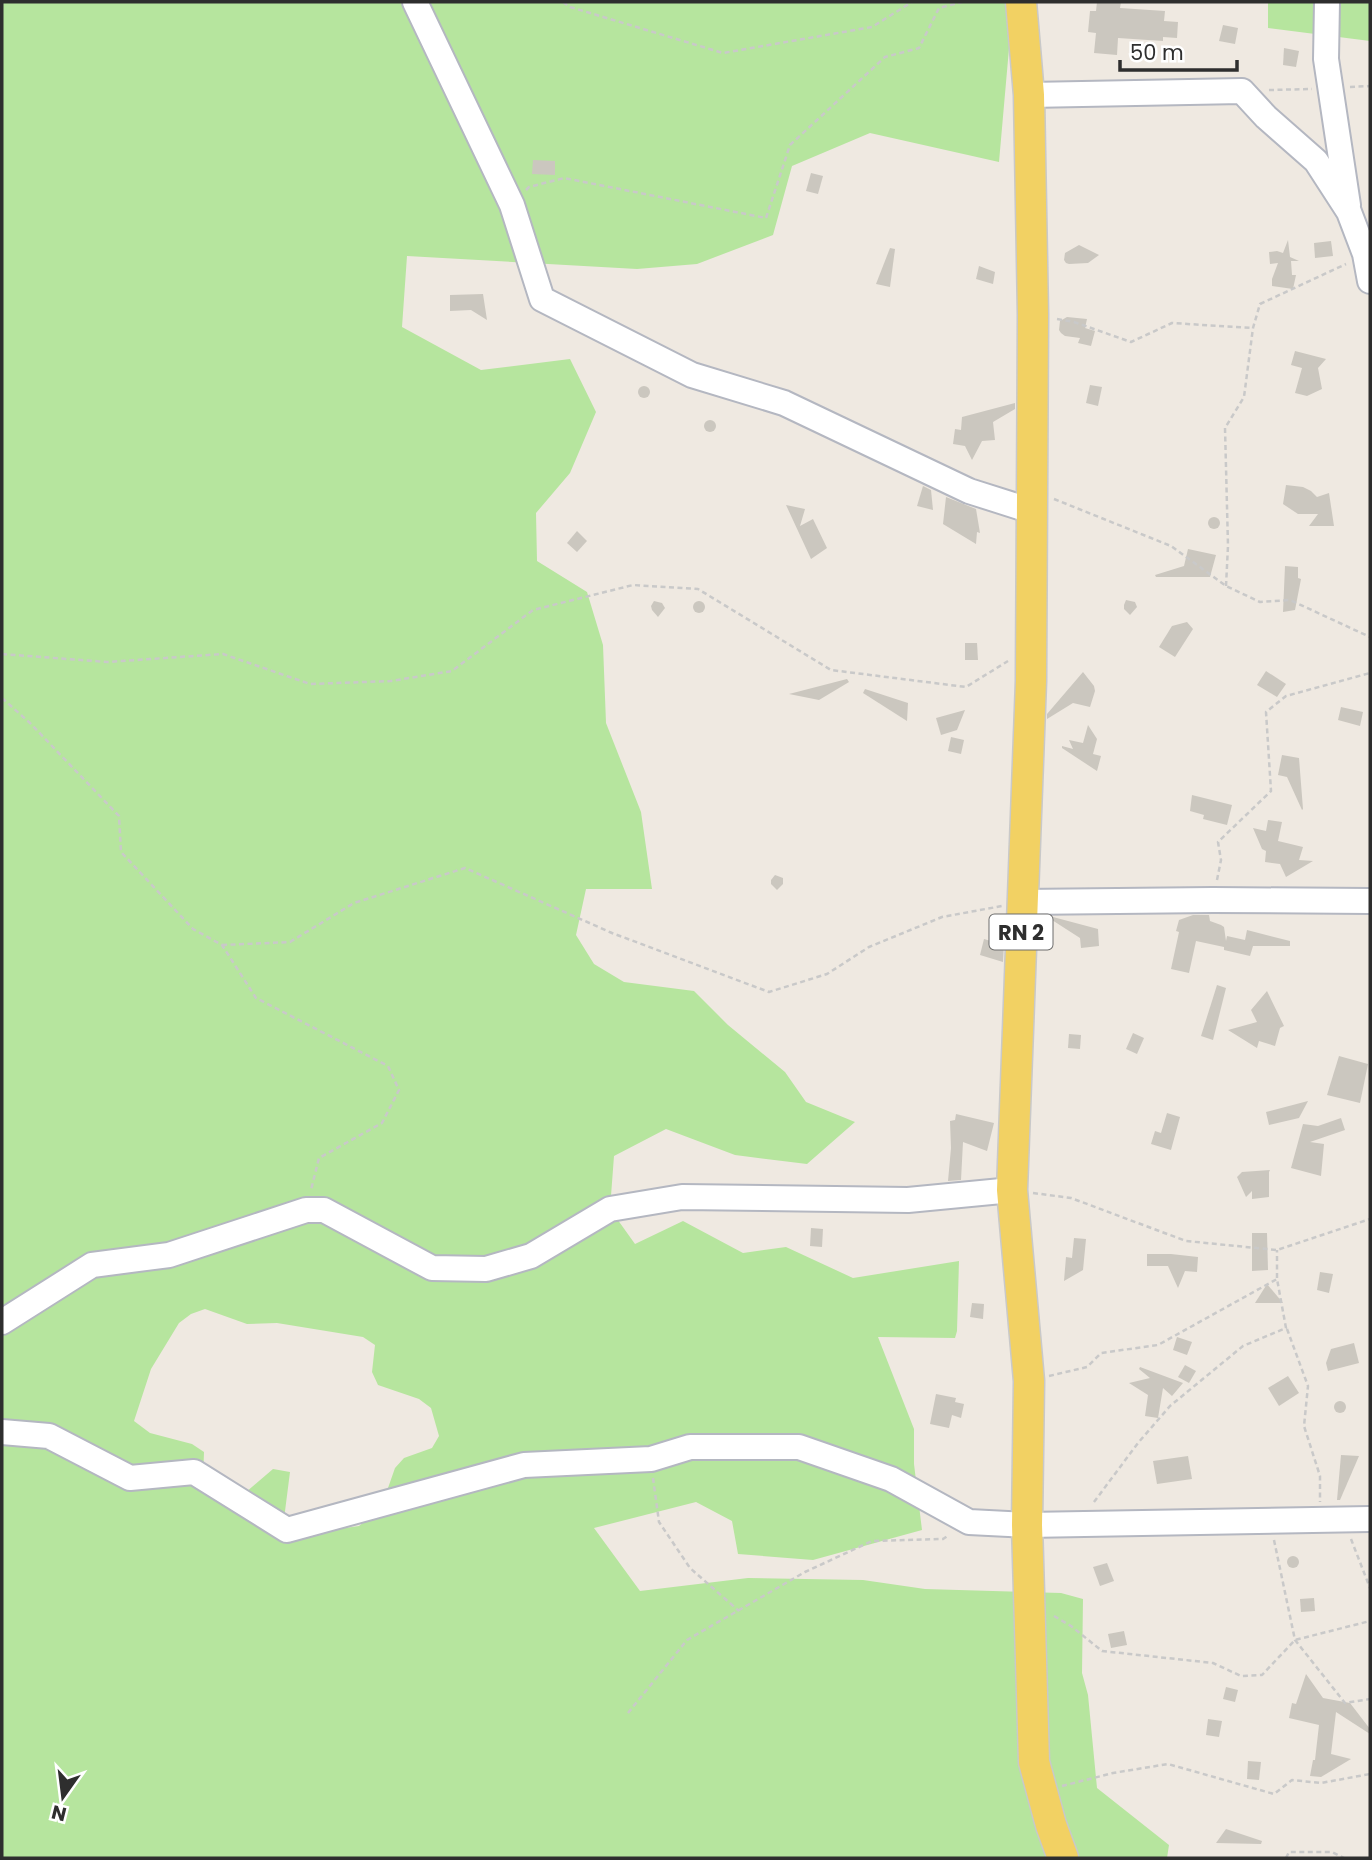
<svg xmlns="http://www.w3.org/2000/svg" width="1372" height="1860" font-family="Poppins,sans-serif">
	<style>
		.green { fill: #b6e59e; fill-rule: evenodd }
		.building { fill: #cbc7bf }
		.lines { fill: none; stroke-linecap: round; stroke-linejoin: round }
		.minor-casing { stroke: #b4b7c1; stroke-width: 28 }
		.major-casing { stroke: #c9c9c9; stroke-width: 33 }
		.path { stroke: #c9c9c9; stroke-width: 2.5; stroke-dasharray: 5 3.5; stroke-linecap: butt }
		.minor { stroke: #fff; stroke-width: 24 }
		.major { stroke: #f2d163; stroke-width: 30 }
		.labels { text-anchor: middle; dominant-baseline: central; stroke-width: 7; stroke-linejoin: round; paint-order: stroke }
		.shield { fill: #fff; stroke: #6d6d6d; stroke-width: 2 }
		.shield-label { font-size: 21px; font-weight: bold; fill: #2e2e2e }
	</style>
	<rect width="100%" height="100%" fill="#efe9e1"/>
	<g class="green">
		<path d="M 2,2 L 1013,3 L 999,162 L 870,133 L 792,166 L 773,235 L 697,264 L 637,269 L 407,256 L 402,327 L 481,370 L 570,359 L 596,412 L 570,473 L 536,513 L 537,561 L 587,592 L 603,645 L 606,723 L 641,812 L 652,889 L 586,889 L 576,935 L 594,964 L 624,982 L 694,991 L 728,1025 L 785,1072 L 806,1102 L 855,1122 L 807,1164 L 735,1155 L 666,1129 L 614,1156 L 610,1209 L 635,1244 L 683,1221 L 743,1253 L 786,1247 L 853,1278 L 959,1261 L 957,1331 L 955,1338 L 878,1337 L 914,1429 L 914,1464 L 922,1530 L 813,1560 L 738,1554 L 732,1521 L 696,1502 L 594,1528 L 640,1591 L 748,1578 L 863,1580 L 925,1589 L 1061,1593 L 1083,1599 L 1082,1673 L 1088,1695 L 1097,1788 L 1169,1845 L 1167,1858 L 2,1858 ZM 205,1309 L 247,1324 L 277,1323 L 363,1337 L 375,1345 L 372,1372 L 378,1385 L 419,1399 L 431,1408 L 439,1436 L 432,1448 L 404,1458 L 395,1468 L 381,1508 L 359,1526 L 345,1528 L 314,1525 L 284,1519 L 290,1472 L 273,1469 L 238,1499 L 203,1480 L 204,1452 L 192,1444 L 150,1433 L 134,1421 L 151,1369 L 179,1323 L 191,1314 Z"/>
		<path d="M 1268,2 L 1370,2 L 1370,41 L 1268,28 Z"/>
	</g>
	<g class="building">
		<path d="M 1097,2 L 1121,2 L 1120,8 L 1165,11 L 1164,21 L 1178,22 L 1177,38 L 1163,37 L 1163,41 L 1118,38 L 1117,55 L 1094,53 L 1096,33 L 1088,32 L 1090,11 L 1096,11 Z"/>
		<path d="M 1223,25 L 1238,28 L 1235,44 L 1219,41 Z"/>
		<path d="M 1284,48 L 1299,51 L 1296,67 L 1283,65 Z"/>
		<path d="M 533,160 L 555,161 L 555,175 L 532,174 Z"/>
		<path d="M 811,173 L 823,176 L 818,194 L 806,191 Z"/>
		<path d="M 1288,240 L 1290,257 L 1299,261 L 1291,261 L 1292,275 L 1296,275 L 1293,289 L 1272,286 L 1272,279 L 1278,263 L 1270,264 L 1269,252 L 1277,251 L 1283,253 Z"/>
		<path d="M 1331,241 L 1333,256 L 1315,258 L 1314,243 Z"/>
		<path d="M 1079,245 L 1099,255 L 1088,263 L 1069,264 L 1066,263 L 1064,260 L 1065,253 Z"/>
		<path d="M 890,248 L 895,249 L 890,287 L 876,284 Z"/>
		<path d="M 979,266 L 995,272 L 993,284 L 976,279 Z"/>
		<path d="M 483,294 L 487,320 L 471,310 L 450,311 L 450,295 Z"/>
		<path d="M 1067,317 L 1087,319 L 1085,328 L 1095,331 L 1091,346 L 1078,343 L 1080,338 L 1065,336 L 1061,333 L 1059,330 L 1060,321 Z"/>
		<path d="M 1295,351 L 1326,359 L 1318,368 L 1322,389 L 1307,396 L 1295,393 L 1302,368 L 1291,365 Z"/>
		<path d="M 1090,385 L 1102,387 L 1098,406 L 1086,403 Z"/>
		<circle cx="644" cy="392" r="6"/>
		<path d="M 1015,403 L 1015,409 L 993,422 L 995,440 L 982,441 L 972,460 L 965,446 L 953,444 L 955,429 L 961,430 L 962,417 Z"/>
		<circle cx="710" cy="426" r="6"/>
		<path d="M 1286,485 L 1303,487 L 1311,491 L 1317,497 L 1329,493 L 1334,526 L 1309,526 L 1318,514 L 1298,514 L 1283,504 Z"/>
		<path d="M 923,486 L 931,490 L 933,510 L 917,506 Z"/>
		<path d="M 946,497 L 976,509 L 980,533 L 977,532 L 976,544 L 943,524 Z"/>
		<path d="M 786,505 L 805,509 L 800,526 L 813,519 L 827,548 L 811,559 Z"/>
		<circle cx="1214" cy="523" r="6"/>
		<path d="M 577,531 L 587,541 L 577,552 L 567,543 Z"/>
		<path d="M 1188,549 L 1216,555 L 1210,577 L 1156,577 L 1155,575 L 1184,566 Z"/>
		<path d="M 1285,566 L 1298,567 L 1298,578 L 1301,579 L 1295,610 L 1283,612 Z"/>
		<path d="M 1126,600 L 1135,602 L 1137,607 L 1130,615 L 1124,609 L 1124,605 Z"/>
		<circle cx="699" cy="607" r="6"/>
		<path d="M 654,601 L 662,603 L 665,608 L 658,617 L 652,610 L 651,606 Z"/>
		<path d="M 1187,622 L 1193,629 L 1175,657 L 1159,647 L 1172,626 Z"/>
		<path d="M 965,643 L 977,643 L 978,660 L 965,660 Z"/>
		<path d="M 1266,671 L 1286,684 L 1277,697 L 1257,685 Z"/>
		<path d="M 1083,672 L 1094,686 L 1095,691 L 1090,707 L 1073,703 L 1047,719 L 1047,714 Z"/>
		<path d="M 847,679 L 849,682 L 819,700 L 789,694 Z"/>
		<path d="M 865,689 L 908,703 L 907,721 L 863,693 Z"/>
		<path d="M 1341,707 L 1363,712 L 1360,726 L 1338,720 Z"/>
		<path d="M 965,710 L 957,730 L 941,735 L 936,718 Z"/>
		<path d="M 1088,725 L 1097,739 L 1093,754 L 1101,756 L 1097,771 L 1062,748 L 1062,746 L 1073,749 L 1069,740 L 1083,743 Z"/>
		<path d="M 951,737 L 964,740 L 961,754 L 948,751 Z"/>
		<path d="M 1282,755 L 1299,758 L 1303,809 L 1302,810 L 1287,777 L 1278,775 Z"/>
		<path d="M 1192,795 L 1232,805 L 1227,825 L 1203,819 L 1204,815 L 1190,811 Z"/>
		<path d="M 1268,820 L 1282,822 L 1278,841 L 1303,847 L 1299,860 L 1313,861 L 1286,877 L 1280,864 L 1265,862 L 1266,851 L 1262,849 L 1253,828 L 1266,831 Z"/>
		<path d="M 775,875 L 783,878 L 783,884 L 777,890 L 771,884 L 771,880 Z"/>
		<path d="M 1193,915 L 1209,915 L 1210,921 L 1221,925 L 1224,927 L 1226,941 L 1227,936 L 1245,940 L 1247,930 L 1290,941 L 1290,946 L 1253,946 L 1250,956 L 1224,950 L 1224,947 L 1196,941 L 1189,973 L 1171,969 L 1179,932 L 1176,931 L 1179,920 Z"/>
		<path d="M 1053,917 L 1098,929 L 1099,946 L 1081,948 L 1080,938 L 1052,920 Z"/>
		<path d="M 984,939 L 1001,944 L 1004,943 L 1003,962 L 980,955 Z"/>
		<path d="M 1217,985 L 1226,988 L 1213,1040 L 1201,1036 Z"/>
		<path d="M 1267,991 L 1284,1026 L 1280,1028 L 1275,1046 L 1259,1041 L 1257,1048 L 1228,1030 L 1257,1022 L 1251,1010 Z"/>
		<path d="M 1133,1033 L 1144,1038 L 1137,1054 L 1126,1049 Z"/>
		<path d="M 1069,1034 L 1081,1035 L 1080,1049 L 1068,1048 Z"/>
		<path d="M 1339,1056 L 1368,1064 L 1360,1103 L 1327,1095 Z"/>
		<path d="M 1308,1101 L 1299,1118 L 1269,1125 L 1266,1112 Z"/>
		<path d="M 1167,1113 L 1180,1117 L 1171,1150 L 1151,1144 L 1155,1131 L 1161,1133 Z"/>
		<path d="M 956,1114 L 994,1123 L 987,1151 L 963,1142 L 961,1180 L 948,1181 L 951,1148 L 950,1121 L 955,1120 Z"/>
		<path d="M 1341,1118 L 1345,1130 L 1310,1142 L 1324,1144 L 1321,1176 L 1291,1168 L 1303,1124 L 1318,1126 Z"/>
		<path d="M 1270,1170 L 1269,1172 L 1269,1197 L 1252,1199 L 1252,1191 L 1246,1197 L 1237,1177 L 1242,1172 Z"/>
		<path d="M 811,1228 L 823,1229 L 822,1247 L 810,1246 Z"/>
		<path d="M 1252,1233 L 1267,1233 L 1268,1270 L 1252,1271 Z"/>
		<path d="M 1074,1238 L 1086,1239 L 1083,1270 L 1064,1281 L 1066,1257 L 1072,1258 Z"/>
		<path d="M 1147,1254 L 1171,1254 L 1198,1257 L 1197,1272 L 1185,1271 L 1178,1288 L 1168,1266 L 1147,1266 Z"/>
		<path d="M 1320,1272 L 1333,1274 L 1329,1293 L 1317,1290 Z"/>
		<path d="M 1267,1284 L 1283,1303 L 1255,1303 Z"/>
		<path d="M 972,1303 L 984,1304 L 983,1319 L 970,1317 Z"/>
		<path d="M 1177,1337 L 1192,1342 L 1187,1355 L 1173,1350 Z"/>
		<path d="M 1354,1343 L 1359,1363 L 1328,1371 L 1326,1363 L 1331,1349 Z"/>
		<path d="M 1185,1365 L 1196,1371 L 1189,1383 L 1178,1377 Z"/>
		<path d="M 1140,1367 L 1183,1383 L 1172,1396 L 1163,1388 L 1158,1418 L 1145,1416 L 1148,1395 L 1129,1383 L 1150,1378 L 1139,1369 Z"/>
		<path d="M 1288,1376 L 1299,1393 L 1279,1406 L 1268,1388 Z"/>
		<path d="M 936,1394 L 956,1398 L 955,1402 L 964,1404 L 961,1418 L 952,1415 L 949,1428 L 930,1424 Z"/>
		<circle cx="1340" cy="1407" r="6"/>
		<path d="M 1341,1455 L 1359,1456 L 1340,1500 L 1337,1500 Z"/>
		<path d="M 1188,1456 L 1192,1479 L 1157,1484 L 1153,1461 Z"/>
		<circle cx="1293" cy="1562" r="6"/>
		<path d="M 1107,1563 L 1114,1581 L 1100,1586 L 1093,1567 Z"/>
		<path d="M 1314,1598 L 1315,1611 L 1301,1612 L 1300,1599 Z"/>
		<path d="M 1124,1631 L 1127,1645 L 1111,1648 L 1108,1634 Z"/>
		<path d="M 1306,1674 L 1323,1698 L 1350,1703 L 1370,1729 L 1370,1734 L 1336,1712 L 1331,1754 L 1351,1759 L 1321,1777 L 1310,1776 L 1313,1760 L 1315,1760 L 1319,1725 L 1289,1718 L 1292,1703 L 1296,1704 Z"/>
		<path d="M 1226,1687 L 1238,1690 L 1235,1702 L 1223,1699 Z"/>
		<path d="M 1208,1719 L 1222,1721 L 1219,1737 L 1206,1735 Z"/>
		<path d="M 1248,1761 L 1261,1762 L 1259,1780 L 1247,1779 Z"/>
		<path d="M 1226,1829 L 1262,1841 L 1261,1844 L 1216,1843 Z"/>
	</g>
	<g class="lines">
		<defs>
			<g id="minor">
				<path d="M 415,2 L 512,205 L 542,299 L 692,375 L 784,403 L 969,491 L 1032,511"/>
				<path d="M 1327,2 L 1326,59 L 1348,205"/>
				<path d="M 1029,95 L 1242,91 L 1266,117 L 1316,161 L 1349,212 L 1365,254 L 1370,281"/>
				<path d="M 1022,902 L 1213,900 L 1370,901"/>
				<path d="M 2,1322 L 92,1265 L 169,1255 L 306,1210 L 324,1210 L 432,1268 L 486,1269 L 531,1256 L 610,1209 L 682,1197 L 908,1200 L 1012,1190"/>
				<path d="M 2,1432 L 49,1436 L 130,1478 L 194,1472 L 287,1530 L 524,1465 L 651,1459 L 690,1447 L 799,1447 L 891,1479 L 969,1522 L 1027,1525 L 1370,1519"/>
			</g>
			<path id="major" d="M 1021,2 L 1029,95 L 1033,315 L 1031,681 L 1012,1190 L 1029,1381 L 1027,1525 L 1034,1762 L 1051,1825 L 1063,1858"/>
		</defs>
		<use href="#minor" class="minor-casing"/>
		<use href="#major" class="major-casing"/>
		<g class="path">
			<path d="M 563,2 L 570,7 L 723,53 L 872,27 L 912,2"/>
			<path d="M 1350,87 L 1370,86"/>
			<path d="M 1269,90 L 1312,89"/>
			<path d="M 526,190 L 529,187 L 564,178 L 766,218 L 790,145 L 885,57 L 919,48 L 939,8 L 962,2"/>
			<path d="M 1057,319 L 1074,322 L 1131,342 L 1172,323 L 1252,328"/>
			<path d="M 1054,499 L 1171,546 L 1226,586 L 1260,602 L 1290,600 L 1370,637"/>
			<path d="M 1226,586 L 1228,546 L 1225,428 L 1244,397 L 1253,328 L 1260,304 L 1346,264"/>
			<path d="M 2,654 L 107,662 L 223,654 L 310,684 L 391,681 L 452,671 L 533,610 L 633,585 L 698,589 L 831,670 L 966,687 L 1008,661"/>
			<path d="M 2,698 L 30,723 L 119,816 L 121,852 L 193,929 L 222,945 L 256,998 L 388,1066 L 399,1090 L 382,1123 L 319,1158 L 311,1190"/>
			<path d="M 1217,880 L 1221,860 L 1218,842 L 1271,791 L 1266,712 L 1286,696 L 1370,673"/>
			<path d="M 222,945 L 290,942 L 354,903 L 465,868 L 612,933 L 769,992 L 827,974 L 869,947 L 942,917 L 1002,906"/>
			<path d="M 1033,1193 L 1071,1198 L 1186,1241 L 1277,1250 L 1370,1219"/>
			<path d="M 1287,1329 L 1308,1386 L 1304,1426 L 1320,1476 L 1320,1502"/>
			<path d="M 1049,1376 L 1087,1367 L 1101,1353 L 1158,1345 L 1277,1279"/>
			<path d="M 653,1478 L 659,1522 L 690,1568 L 739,1611"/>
			<path d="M 1094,1502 L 1138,1443 L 1170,1406 L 1243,1346 L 1286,1328 L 1277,1279 L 1277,1250"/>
			<path d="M 1351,1539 L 1370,1588"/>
			<path d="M 1274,1540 L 1295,1640 L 1345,1703 L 1370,1699"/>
			<path d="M 1054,1616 L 1071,1626 L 1102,1651 L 1213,1663 L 1241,1676 L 1262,1675 L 1295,1640 L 1370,1621"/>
			<path d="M 628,1713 L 687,1640 L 805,1572 L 872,1541 L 943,1539 L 949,1535"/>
			<path d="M 1062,1786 L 1113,1773 L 1168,1764 L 1274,1794 L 1292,1780 L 1321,1783 L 1370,1774"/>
			<path d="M 1286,1858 L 1289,1852 L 1332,1852 L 1344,1858"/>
		</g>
		<use href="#minor" class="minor"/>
		<use href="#major" class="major"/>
	</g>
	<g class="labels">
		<rect class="shield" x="989.5" y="914.5" width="63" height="35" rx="5"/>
		<g class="shield-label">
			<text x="1021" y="932">RN 2</text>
		</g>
	</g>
	<rect width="1372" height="1860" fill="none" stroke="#2e2e2e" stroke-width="7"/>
	<g transform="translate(63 1797) rotate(194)" stroke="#ffffff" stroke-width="5" paint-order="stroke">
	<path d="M0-5L12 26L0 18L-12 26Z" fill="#2e2e2e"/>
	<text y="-10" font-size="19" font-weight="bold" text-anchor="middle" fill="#2e2e2e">N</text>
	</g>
	<path d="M1120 60v10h117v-10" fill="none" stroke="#2e2e2e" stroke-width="3.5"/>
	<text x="1130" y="60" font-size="21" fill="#2e2e2e" stroke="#ffffff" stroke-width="5" paint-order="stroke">50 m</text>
</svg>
